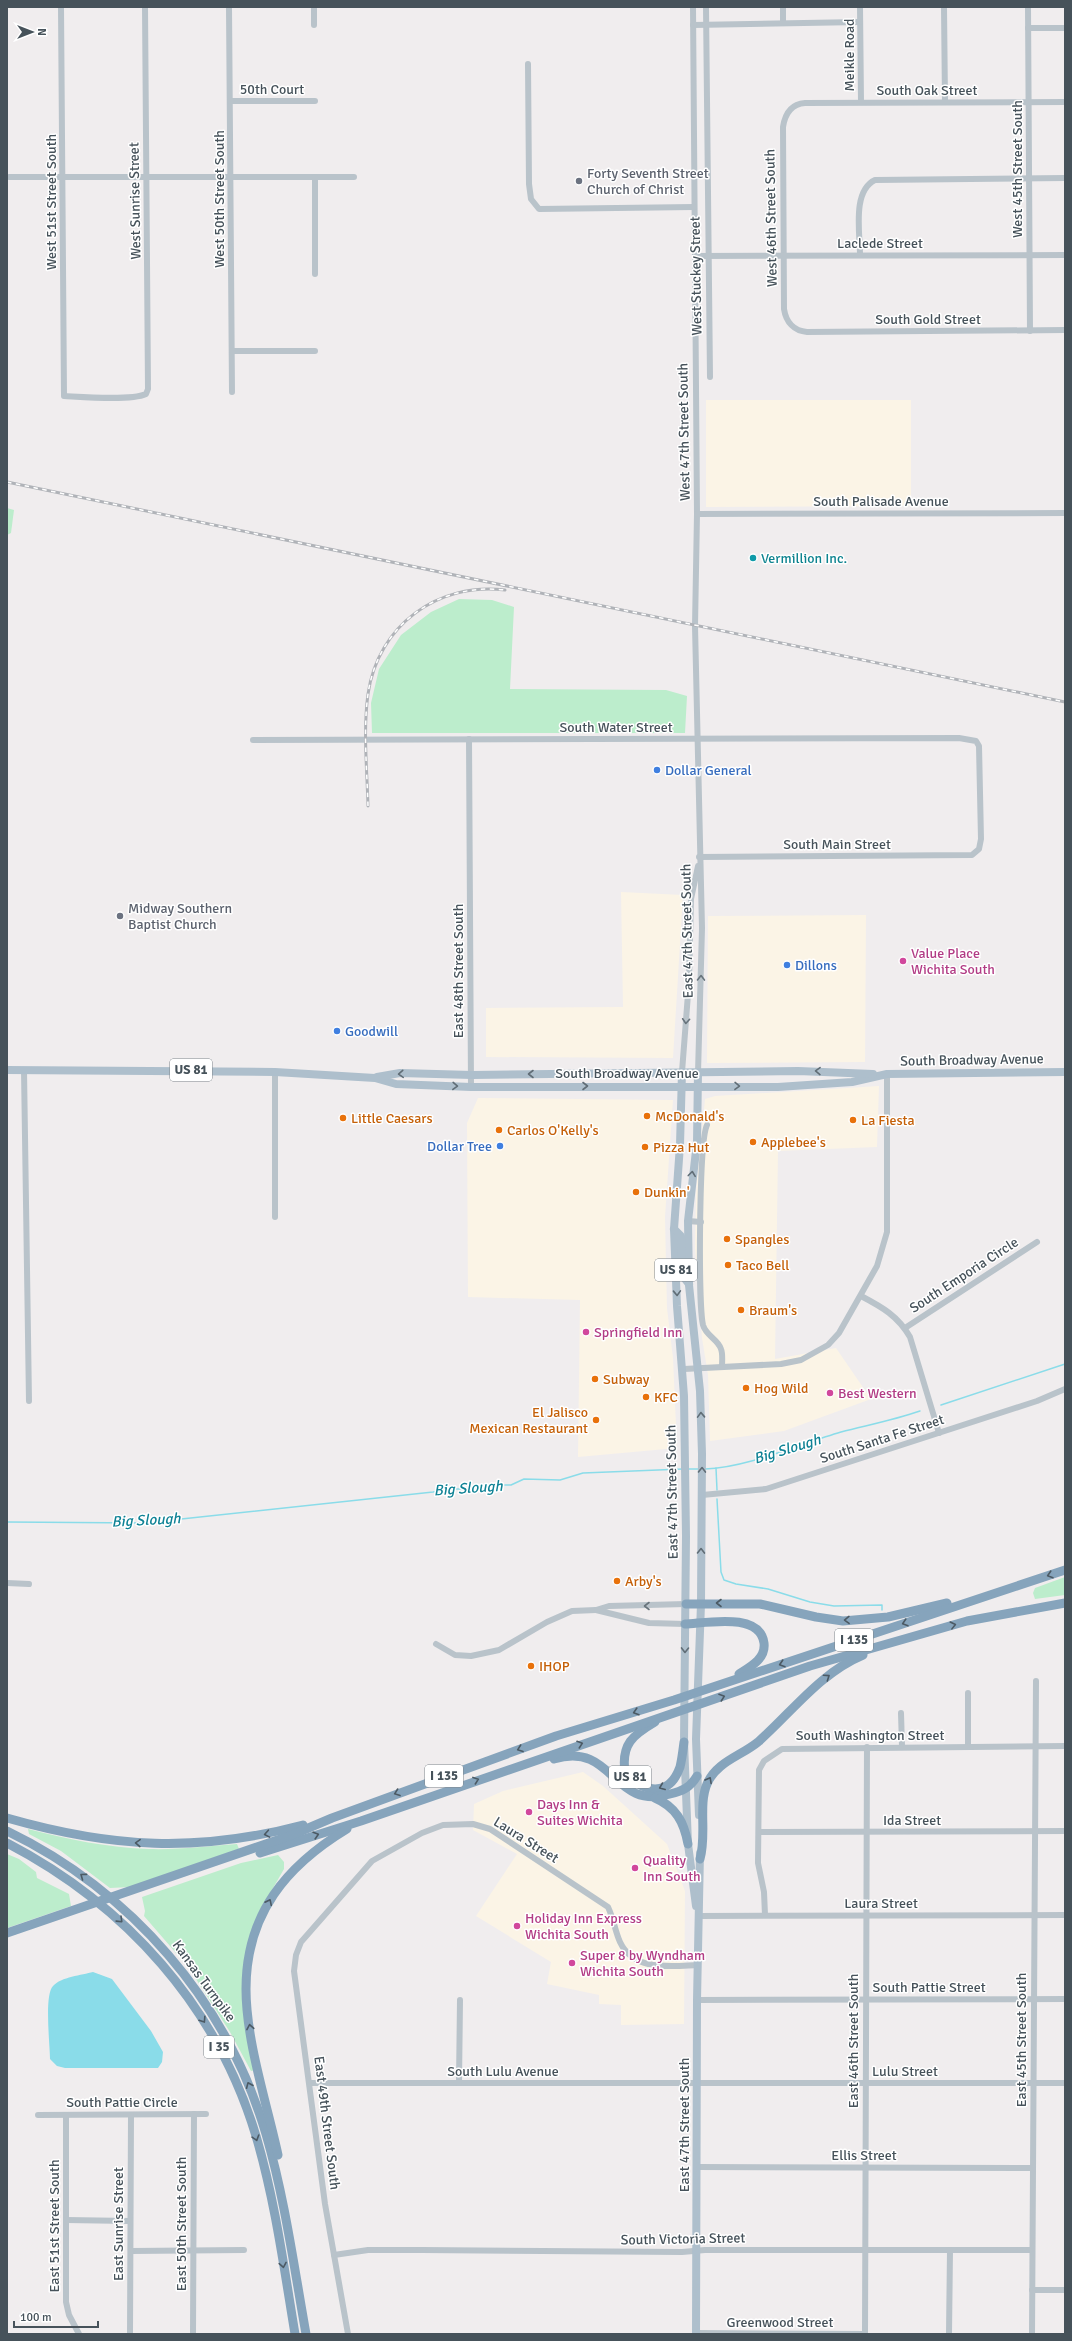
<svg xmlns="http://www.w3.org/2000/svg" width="1072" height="2341" font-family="Signika,sans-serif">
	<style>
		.commercial { fill: #fbf4e6 }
		.green { fill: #bcedcc }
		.water { fill: #8adce9 }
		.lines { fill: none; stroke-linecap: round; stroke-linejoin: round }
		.stream { stroke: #8adce9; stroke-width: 1.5 }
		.minor { stroke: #b9c3ca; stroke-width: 6 }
		.major { stroke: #aebfcc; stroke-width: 8 }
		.highway { stroke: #86a4bc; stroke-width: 9 }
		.rail-casing { stroke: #b0b3b8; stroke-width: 3 }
		.rail { stroke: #fff; stroke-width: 1.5; stroke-dasharray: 4.5; stroke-linecap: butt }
		.oneway { stroke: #68747c }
		.oneway2 { stroke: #606d76 }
		.oneway3 { stroke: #4c5a64 }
		.worship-dot { fill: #6b7280; stroke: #fff; stroke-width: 1.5 }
		.culture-dot { fill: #0f9aa8; stroke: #fff; stroke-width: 1.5 }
		.shop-dot { fill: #3f7fe0; stroke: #fff; stroke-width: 1.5 }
		.hotel-dot { fill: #d1479c; stroke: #fff; stroke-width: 1.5 }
		.food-dot { fill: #e8710a; stroke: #fff; stroke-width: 1.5 }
		.labels { text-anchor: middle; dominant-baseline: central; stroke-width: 3; stroke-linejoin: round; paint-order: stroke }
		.shield { fill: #fff; stroke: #7e868c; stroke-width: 1 }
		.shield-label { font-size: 13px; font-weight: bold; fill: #46525a }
		.street-label { font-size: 14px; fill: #46525a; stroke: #fff }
		.worship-label { font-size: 14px; fill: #5b616d; stroke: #fff; text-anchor: start }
		.culture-label { font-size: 14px; fill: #0d838f; stroke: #fff; text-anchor: start }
		.shop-label { font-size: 14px; fill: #366cbe; stroke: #fff; text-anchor: start }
		.hotel-label { font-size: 14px; fill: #b23c85; stroke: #fff; text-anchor: start }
		.food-label { font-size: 14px; fill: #c56008; stroke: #fff; text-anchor: start }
		.water-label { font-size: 15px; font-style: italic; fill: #0f8295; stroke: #fff }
	</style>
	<rect width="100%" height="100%" fill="#f0edee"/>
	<g class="commercial">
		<path d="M 706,400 L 911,400 L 911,506 L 706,507 Z"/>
		<path d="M 621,892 L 683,895 L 673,1058 L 486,1057 L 486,1008 L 623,1007 Z"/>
		<path d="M 866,915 L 865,1062 L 707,1063 L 708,916 Z"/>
		<path d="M 879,1086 L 877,1147 L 778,1151 L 775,1359 L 836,1348 L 871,1399 L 784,1431 L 710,1441 L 708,1375 L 702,1338 L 695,1248 L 696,1193 L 705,1099 L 715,1096 Z"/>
		<path d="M 478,1098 L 673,1100 L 665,1217 L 667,1308 L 673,1358 L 677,1448 L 578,1457 L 580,1300 L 468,1297 L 467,1123 Z"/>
		<path d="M 583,1772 L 603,1786 L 667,1844 L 685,1891 L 684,2024 L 621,2025 L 621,2005 L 599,2004 L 599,1995 L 547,1984 L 551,1962 L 476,1916 L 517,1854 L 473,1830 L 474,1804 L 503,1791 Z"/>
	</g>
	<g class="green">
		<path d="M 7,508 L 14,510 L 11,533 L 7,535 Z"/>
		<path d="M 459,599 L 492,600 L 514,607 L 510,689 L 666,690 L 687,696 L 685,733 L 372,733 L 371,703 L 379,669 L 401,635 L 431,612 Z"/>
		<path d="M 1065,1577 L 1065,1595 L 1035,1599 L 1033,1593 L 1035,1588 Z"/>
		<path d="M 28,1829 C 68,1839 108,1848 149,1849 C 178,1850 208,1846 237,1844 L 239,1849 L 130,1887 L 110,1888 L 61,1851 L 29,1834 Z"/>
		<path d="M 7,1854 L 19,1859 L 36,1872 L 37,1878 L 69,1894 L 71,1906 L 7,1928 Z"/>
		<path d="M 278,1855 L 284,1862 L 284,1869 L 261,1909 L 246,1956 L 256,2070 L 251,2071 L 230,2032 L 189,1968 L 144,1916 L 145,1911 L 142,1897 L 241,1863 Z"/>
	</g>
	<path class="water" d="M 93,1972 L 112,1979 L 151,2031 L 163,2052 L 162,2062 L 158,2068 L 65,2068 L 57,2066 L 50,2059 C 50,2045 44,1995 53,1986 C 61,1977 82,1975 93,1972 Z"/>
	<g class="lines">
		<g class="stream">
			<path d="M 941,1405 L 1065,1364"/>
			<path d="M 716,1468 L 717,1490"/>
			<path d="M 689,1469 L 699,1469"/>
			<path d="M 705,1469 C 746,1468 800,1444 841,1432 C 868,1425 894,1420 920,1411"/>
			<path d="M 717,1499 L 721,1572 L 724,1580 L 736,1584 L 768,1589 L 810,1602 L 834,1606 L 882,1605 L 882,1610"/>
			<path d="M 7,1522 L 144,1523 L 433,1492 L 449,1489 L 471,1489 L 488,1485 L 511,1485 L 524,1479 L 560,1480 L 583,1473 L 683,1469"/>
		</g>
		<g class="minor">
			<path d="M 61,7 L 64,396 C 83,397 131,401 146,394 L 148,389 L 145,7"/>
			<path d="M 229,7 L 232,392"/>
			<path d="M 314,7 L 314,25"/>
			<path d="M 693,7 L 697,514 L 695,626 L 702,928 L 698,1073"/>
			<path d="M 706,7 L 710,377"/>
			<path d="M 783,7 L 783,23"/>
			<path d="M 860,7 L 861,102"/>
			<path d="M 944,7 L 945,102"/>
			<path d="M 1028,7 L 1030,331"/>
			<path d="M 693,25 L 860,22"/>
			<path d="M 1028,28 L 1065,28"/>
			<path d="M 528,64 L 529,184 L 531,199 L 539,209 L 694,207"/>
			<path d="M 230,101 L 315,101"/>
			<path d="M 1065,102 L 805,103 C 791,104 785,114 783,127 L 784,309 C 786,322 794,331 807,332 L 1065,330"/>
			<path d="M 9,177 L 354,177"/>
			<path d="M 315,177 L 315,274"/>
			<path d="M 860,255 C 860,233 852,191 875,180 L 1065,178"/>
			<path d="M 695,256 L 1065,255"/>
			<path d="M 232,351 L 315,351"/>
			<path d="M 697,514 L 1065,513"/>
			<path d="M 469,739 L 471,1087"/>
			<path d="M 253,740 L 959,738 L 976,741 L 979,746 L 981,839 L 979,849 L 972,855 L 699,857"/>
			<path d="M 24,1070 L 29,1401"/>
			<path d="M 682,1072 L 689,981 L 691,899 L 698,866"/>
			<path d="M 707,1125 C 699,1141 698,1304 703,1325 C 706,1336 718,1339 721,1349 C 723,1354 722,1361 722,1367"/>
			<path d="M 275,1217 L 275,1072"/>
			<path d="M 688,1221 L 701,1222"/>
			<path d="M 861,1296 C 882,1307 898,1316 910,1337 L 939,1433"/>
			<path d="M 905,1328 L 1037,1242"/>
			<path d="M 684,1369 L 781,1364 L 801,1360 L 828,1345 L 839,1333 L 877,1266 L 887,1232 L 887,1074"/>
			<path d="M 702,1495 L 766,1489 L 1037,1401 L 1065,1389"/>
			<path d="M 7,1583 L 29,1584"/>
			<path d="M 596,1610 L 649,1623 L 685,1624"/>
			<path d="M 436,1644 L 455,1655 L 471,1656 L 499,1650 L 547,1622 L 572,1611 L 596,1610 L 609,1606 L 686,1604"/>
			<path d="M 968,1693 L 968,1747"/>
			<path d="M 901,1713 L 902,1747"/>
			<path d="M 759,1832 L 1065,1831"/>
			<path d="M 765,1915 L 764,1892 L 758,1863 L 759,1770 L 764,1761 L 782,1749 L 1065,1746"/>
			<path d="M 698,1916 L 1065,1915"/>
			<path d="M 697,2000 L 1065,1999"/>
			<path d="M 310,2083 L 1065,2083"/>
			<path d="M 459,2083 L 460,2000"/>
			<path d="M 38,2115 L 206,2114"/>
			<path d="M 66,2115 L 66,2302 L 69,2315 L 79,2334"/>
			<path d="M 697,2167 L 1032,2168"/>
			<path d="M 66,2220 L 130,2221"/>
			<path d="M 131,2251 L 244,2250"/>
			<path d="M 334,2255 L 368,2250 L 422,2250 L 682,2252 L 705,2250 L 1032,2250"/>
			<path d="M 1032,2290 L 1065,2290"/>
			<path d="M 696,2333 L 865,2334"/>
			<path d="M 130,2334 L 131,2115"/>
			<path d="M 193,2334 L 194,2114"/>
			<path d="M 348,2334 L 325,2204 L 294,1971 L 296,1955 L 301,1942 L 372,1861 L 422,1833 L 443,1825 L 473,1824 L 490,1829 L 608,1907 C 614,1920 615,1931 620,1942 C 634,1972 671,1966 698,1965"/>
			<path d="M 865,2334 L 867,1747"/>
			<path d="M 949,2334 L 950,2250"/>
			<path d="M 1032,2334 L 1036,1681"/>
		</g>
		<g class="major">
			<path d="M 7,1070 L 275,1072 L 375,1078 L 396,1084 L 471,1087 L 778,1087 L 852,1082 L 887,1074 L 1065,1072"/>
			<path d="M 682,1072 L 680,1145 L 674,1229 L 677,1306 L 684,1396 L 686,1536 L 684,1742 L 688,1844 L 696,1906"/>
			<path d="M 698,1073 L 697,1142 L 688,1221 L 689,1285 L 700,1391 L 702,1454 L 701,1604 L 696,1739 L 699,1815"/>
			<path d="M 377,1077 L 400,1073 L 472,1075 L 798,1071 L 873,1074"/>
			<path d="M 674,1229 L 681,1236 L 682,1275 L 689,1284"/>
			<path d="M 696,2334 L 697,2000 L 700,1853"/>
		</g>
		<g class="highway">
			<path d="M 686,1604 L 760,1604 L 816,1617 L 843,1621 L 888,1617 L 947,1603"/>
			<path d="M 685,1624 C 707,1623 760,1612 764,1643 C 766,1659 750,1667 739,1674"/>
			<path d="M 655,1722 C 633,1735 621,1744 625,1772 C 643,1793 669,1798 680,1767 C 682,1759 683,1750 684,1742"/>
			<path d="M 554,1759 C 615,1741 611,1811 670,1794 C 682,1791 690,1788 697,1776"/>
			<path d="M 655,1798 C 676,1807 684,1822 688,1844"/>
			<path d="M 7,1818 C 112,1848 197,1853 303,1825"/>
			<path d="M 7,1831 C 131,1891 227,2001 266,2134 C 285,2199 294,2267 306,2334"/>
			<path d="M 7,1843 C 126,1905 217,2006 256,2136 C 275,2200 284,2268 295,2334"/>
			<path d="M 260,1853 L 361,1821 L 810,1666 L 967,1621 L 1065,1603"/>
			<path d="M 700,1859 C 707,1835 698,1805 707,1784 C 716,1762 741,1756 758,1742 C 792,1712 820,1673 863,1655"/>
			<path d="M 7,1933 L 292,1835 L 332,1818 L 556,1736 L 674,1700 L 1065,1570"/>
			<path d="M 278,2155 C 267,2104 246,2041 246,1989 C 246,1914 286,1866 347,1829"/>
		</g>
		<defs>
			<g id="rail">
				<path d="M 7,482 L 1065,702"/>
				<path d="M 368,806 C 367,769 363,730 368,694 C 378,625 438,582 505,590"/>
			</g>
		</defs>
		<use href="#rail" class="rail-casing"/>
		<use href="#rail" class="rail"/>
	</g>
	<defs><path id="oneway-chevron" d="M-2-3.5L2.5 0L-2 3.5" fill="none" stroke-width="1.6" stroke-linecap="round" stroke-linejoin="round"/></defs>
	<g class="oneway">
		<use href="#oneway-chevron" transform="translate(701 978) rotate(-89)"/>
		<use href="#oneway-chevron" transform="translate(686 1021) rotate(94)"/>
		<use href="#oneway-chevron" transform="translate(647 1606) rotate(180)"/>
	</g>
	<g class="oneway2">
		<use href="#oneway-chevron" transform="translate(818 1071) rotate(-179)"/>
		<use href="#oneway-chevron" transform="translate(401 1074) rotate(176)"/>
		<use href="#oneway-chevron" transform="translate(531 1074) rotate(180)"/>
		<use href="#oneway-chevron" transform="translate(455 1086) rotate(2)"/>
		<use href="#oneway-chevron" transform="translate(585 1086)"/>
		<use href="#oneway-chevron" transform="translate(737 1086) rotate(1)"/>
		<use href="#oneway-chevron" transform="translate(692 1174) rotate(-83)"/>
		<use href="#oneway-chevron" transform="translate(677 1293) rotate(88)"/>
		<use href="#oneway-chevron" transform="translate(701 1415) rotate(-92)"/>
		<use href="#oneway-chevron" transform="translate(702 1470) rotate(-89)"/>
		<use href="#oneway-chevron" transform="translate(701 1551) rotate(-89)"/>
		<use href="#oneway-chevron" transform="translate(685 1650) rotate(91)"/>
	</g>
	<g class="oneway3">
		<use href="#oneway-chevron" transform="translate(1050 1575) rotate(162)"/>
		<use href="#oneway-chevron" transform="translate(719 1603) rotate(180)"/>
		<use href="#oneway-chevron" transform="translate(847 1620) rotate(179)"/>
		<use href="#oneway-chevron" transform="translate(905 1623) rotate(162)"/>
		<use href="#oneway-chevron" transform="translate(953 1625) rotate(-14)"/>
		<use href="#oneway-chevron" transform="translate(782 1664) rotate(162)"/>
		<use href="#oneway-chevron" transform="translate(827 1677) rotate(-34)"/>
		<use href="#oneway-chevron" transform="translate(722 1697) rotate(-19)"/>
		<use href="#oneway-chevron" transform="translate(636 1712) rotate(163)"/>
		<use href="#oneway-chevron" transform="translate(580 1744) rotate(-19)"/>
		<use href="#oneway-chevron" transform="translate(520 1749) rotate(160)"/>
		<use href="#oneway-chevron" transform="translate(476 1780) rotate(-20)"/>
		<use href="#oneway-chevron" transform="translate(709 1780) rotate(-61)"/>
		<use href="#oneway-chevron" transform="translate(662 1787) rotate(158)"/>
		<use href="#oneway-chevron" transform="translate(397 1793) rotate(160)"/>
		<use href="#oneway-chevron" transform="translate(267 1834) rotate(170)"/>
		<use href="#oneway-chevron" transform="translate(316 1835) rotate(-17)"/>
		<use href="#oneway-chevron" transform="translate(138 1843) rotate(-178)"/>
		<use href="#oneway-chevron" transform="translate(83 1876) rotate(-144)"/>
		<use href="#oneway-chevron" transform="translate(269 1902) rotate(-64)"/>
		<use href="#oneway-chevron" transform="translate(120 1920) rotate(44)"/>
		<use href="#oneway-chevron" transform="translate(203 2020) rotate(57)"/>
		<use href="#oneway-chevron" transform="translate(250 2027) rotate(-100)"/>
		<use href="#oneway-chevron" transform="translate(249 2085) rotate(-113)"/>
		<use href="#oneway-chevron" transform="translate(256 2138) rotate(73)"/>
		<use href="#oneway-chevron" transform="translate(283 2265) rotate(80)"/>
	</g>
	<g class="worship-dot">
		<circle cx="579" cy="181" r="4"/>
		<circle cx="120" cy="916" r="4"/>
	</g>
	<circle class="culture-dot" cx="753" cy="558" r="4"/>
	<g class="shop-dot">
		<circle cx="657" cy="770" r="4"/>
		<circle cx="787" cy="965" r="4"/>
		<circle cx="337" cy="1031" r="4"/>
		<circle cx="500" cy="1146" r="4"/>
	</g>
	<g class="hotel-dot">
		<circle cx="903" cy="961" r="4"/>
		<circle cx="586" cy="1332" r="4"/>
		<circle cx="830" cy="1393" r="4"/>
		<circle cx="529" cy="1812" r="4"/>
		<circle cx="635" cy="1868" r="4"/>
		<circle cx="517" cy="1926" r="4"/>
		<circle cx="572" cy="1963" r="4"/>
	</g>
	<g class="food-dot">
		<circle cx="647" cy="1116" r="4"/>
		<circle cx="343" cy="1118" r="4"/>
		<circle cx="853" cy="1120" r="4"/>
		<circle cx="499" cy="1130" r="4"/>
		<circle cx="753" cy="1142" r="4"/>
		<circle cx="645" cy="1147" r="4"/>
		<circle cx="636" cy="1192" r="4"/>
		<circle cx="727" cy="1239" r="4"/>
		<circle cx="728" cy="1265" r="4"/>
		<circle cx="741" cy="1310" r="4"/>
		<circle cx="595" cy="1379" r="4"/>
		<circle cx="746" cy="1388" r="4"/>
		<circle cx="646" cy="1397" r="4"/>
		<circle cx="596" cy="1420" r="4"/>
		<circle cx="617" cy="1581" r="4"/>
		<circle cx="531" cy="1666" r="4"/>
	</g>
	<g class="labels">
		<g class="shield">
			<rect x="170" y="1059" width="42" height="22" rx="3"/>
			<rect x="655" y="1259" width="42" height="22" rx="3"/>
			<rect x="835" y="1629" width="38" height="22" rx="3"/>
			<rect x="425" y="1765" width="38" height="22" rx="3"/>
			<rect x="609" y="1766" width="42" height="22" rx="3"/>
			<rect x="204" y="2036" width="30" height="22" rx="3"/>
		</g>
		<g class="shield-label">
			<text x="191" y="1070">US 81</text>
			<text x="676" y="1270">US 81</text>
			<text x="854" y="1640">I 135</text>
			<text x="444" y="1776">I 135</text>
			<text x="630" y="1777">US 81</text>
			<text x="219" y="2047">I 35</text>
		</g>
		<g class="street-label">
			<text transform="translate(849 55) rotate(-90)">Meikle Road</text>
			<text x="272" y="89">50th Court</text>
			<text x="927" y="90">South Oak Street</text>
			<text transform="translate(1017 169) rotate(-90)">West 45th Street South</text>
			<text transform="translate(219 199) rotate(-90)">West 50th Street South</text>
			<text transform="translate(135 201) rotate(-91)">West Sunrise Street</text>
			<text transform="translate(51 202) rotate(-90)">West 51st Street South</text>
			<text transform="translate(771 218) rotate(-91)">West 46th Street South</text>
			<text x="880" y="243">Laclede Street</text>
			<text transform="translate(696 276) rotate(-91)">West Stuckey Street</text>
			<text x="928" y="319">South Gold Street</text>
			<text transform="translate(684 432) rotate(-91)">West 47th Street South</text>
			<text x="881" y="501">South Palisade Avenue</text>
			<text x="616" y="727">South Water Street</text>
			<text x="837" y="844">South Main Street</text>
			<text transform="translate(687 931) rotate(-91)">East 47th Street South</text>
			<text transform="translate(458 971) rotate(-90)">East 48th Street South</text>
			<text transform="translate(972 1060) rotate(-1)">South Broadway Avenue</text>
			<text x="627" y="1073">South Broadway Avenue</text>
			<text transform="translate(964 1275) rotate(-33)">South Emporia Circle</text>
			<text transform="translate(882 1439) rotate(-18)">South Santa Fe Street</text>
			<text transform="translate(672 1492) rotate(-91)">East 47th Street South</text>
			<text x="870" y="1735">South Washington Street</text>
			<text x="912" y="1820">Ida Street</text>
			<text transform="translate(526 1840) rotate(32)">Laura Street</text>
			<text x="881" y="1903">Laura Street</text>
			<text transform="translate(204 1981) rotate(54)">Kansas Turnpike</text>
			<text x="929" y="1987">South Pattie Street</text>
			<text transform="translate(1021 2040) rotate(-90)">East 45th Street South</text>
			<text transform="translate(853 2041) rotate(-90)">East 46th Street South</text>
			<text x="503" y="2071">South Lulu Avenue</text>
			<text x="905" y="2071">Lulu Street</text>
			<text x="122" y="2102">South Pattie Circle</text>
			<text transform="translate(327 2123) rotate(83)">East 49th Street South</text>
			<text transform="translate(684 2125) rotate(-90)">East 47th Street South</text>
			<text x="864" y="2155">Ellis Street</text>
			<text transform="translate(118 2224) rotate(-90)">East Sunrise Street</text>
			<text transform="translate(181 2224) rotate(-90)">East 50th Street South</text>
			<text transform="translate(54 2226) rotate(-90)">East 51st Street South</text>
			<text transform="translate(683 2239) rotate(-1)">South Victoria Street</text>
			<text x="780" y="2322">Greenwood Street</text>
		</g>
		<g class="worship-label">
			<text x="587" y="173">Forty Seventh Street<tspan x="587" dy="16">Church of Christ</tspan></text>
			<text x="128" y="908">Midway Southern<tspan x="128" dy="16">Baptist Church</tspan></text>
		</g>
		<g class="culture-label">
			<text x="761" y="558">Vermillion Inc.</text>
		</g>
		<g class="shop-label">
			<text x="665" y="770">Dollar General</text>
			<text x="795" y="965">Dillons</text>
			<text x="345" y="1031">Goodwill</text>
			<text x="492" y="1146" text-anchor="end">Dollar Tree</text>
		</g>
		<g class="hotel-label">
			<text x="911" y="953">Value Place<tspan x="911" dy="16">Wichita South</tspan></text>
			<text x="594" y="1332">Springfield Inn</text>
			<text x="838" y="1393">Best Western</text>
			<text x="537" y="1804">Days Inn &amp;<tspan x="537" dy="16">Suites Wichita</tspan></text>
			<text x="643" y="1860">Quality<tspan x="643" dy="16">Inn South</tspan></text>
			<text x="525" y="1918">Holiday Inn Express<tspan x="525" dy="16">Wichita South</tspan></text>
			<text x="580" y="1955">Super 8 by Wyndham<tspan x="580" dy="16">Wichita South</tspan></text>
		</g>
		<g class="food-label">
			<text x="655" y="1116">McDonald's</text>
			<text x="351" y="1118">Little Caesars</text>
			<text x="861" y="1120">La Fiesta</text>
			<text x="507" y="1130">Carlos O'Kelly's</text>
			<text x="761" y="1142">Applebee's</text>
			<text x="653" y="1147">Pizza Hut</text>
			<text x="644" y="1192">Dunkin'</text>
			<text x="735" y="1239">Spangles</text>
			<text x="736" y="1265">Taco Bell</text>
			<text x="749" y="1310">Braum's</text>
			<text x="603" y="1379">Subway</text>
			<text x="754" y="1388">Hog Wild</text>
			<text x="654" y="1397">KFC</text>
			<text x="588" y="1412" text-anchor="end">El Jalisco<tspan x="588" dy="16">Mexican Restaurant</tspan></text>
			<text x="625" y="1581">Arby's</text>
			<text x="539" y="1666">IHOP</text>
		</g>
		<g class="water-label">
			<text transform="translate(787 1449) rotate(-17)">Big Slough</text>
			<text transform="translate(468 1488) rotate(-4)">Big Slough</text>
			<text transform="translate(146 1520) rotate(-3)">Big Slough</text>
		</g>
	</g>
	<rect width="1072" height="2341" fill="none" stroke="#46525a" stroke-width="16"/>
	<g transform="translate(32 32) rotate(90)" stroke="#ffffff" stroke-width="3" paint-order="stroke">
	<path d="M0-3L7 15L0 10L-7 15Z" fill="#46525a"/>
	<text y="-6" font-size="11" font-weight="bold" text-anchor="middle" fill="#46525a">N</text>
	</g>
	<path d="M14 2321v6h84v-6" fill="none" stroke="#46525a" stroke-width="2"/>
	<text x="20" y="2321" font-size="12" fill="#46525a" stroke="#ffffff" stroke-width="3" paint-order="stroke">100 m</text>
</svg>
